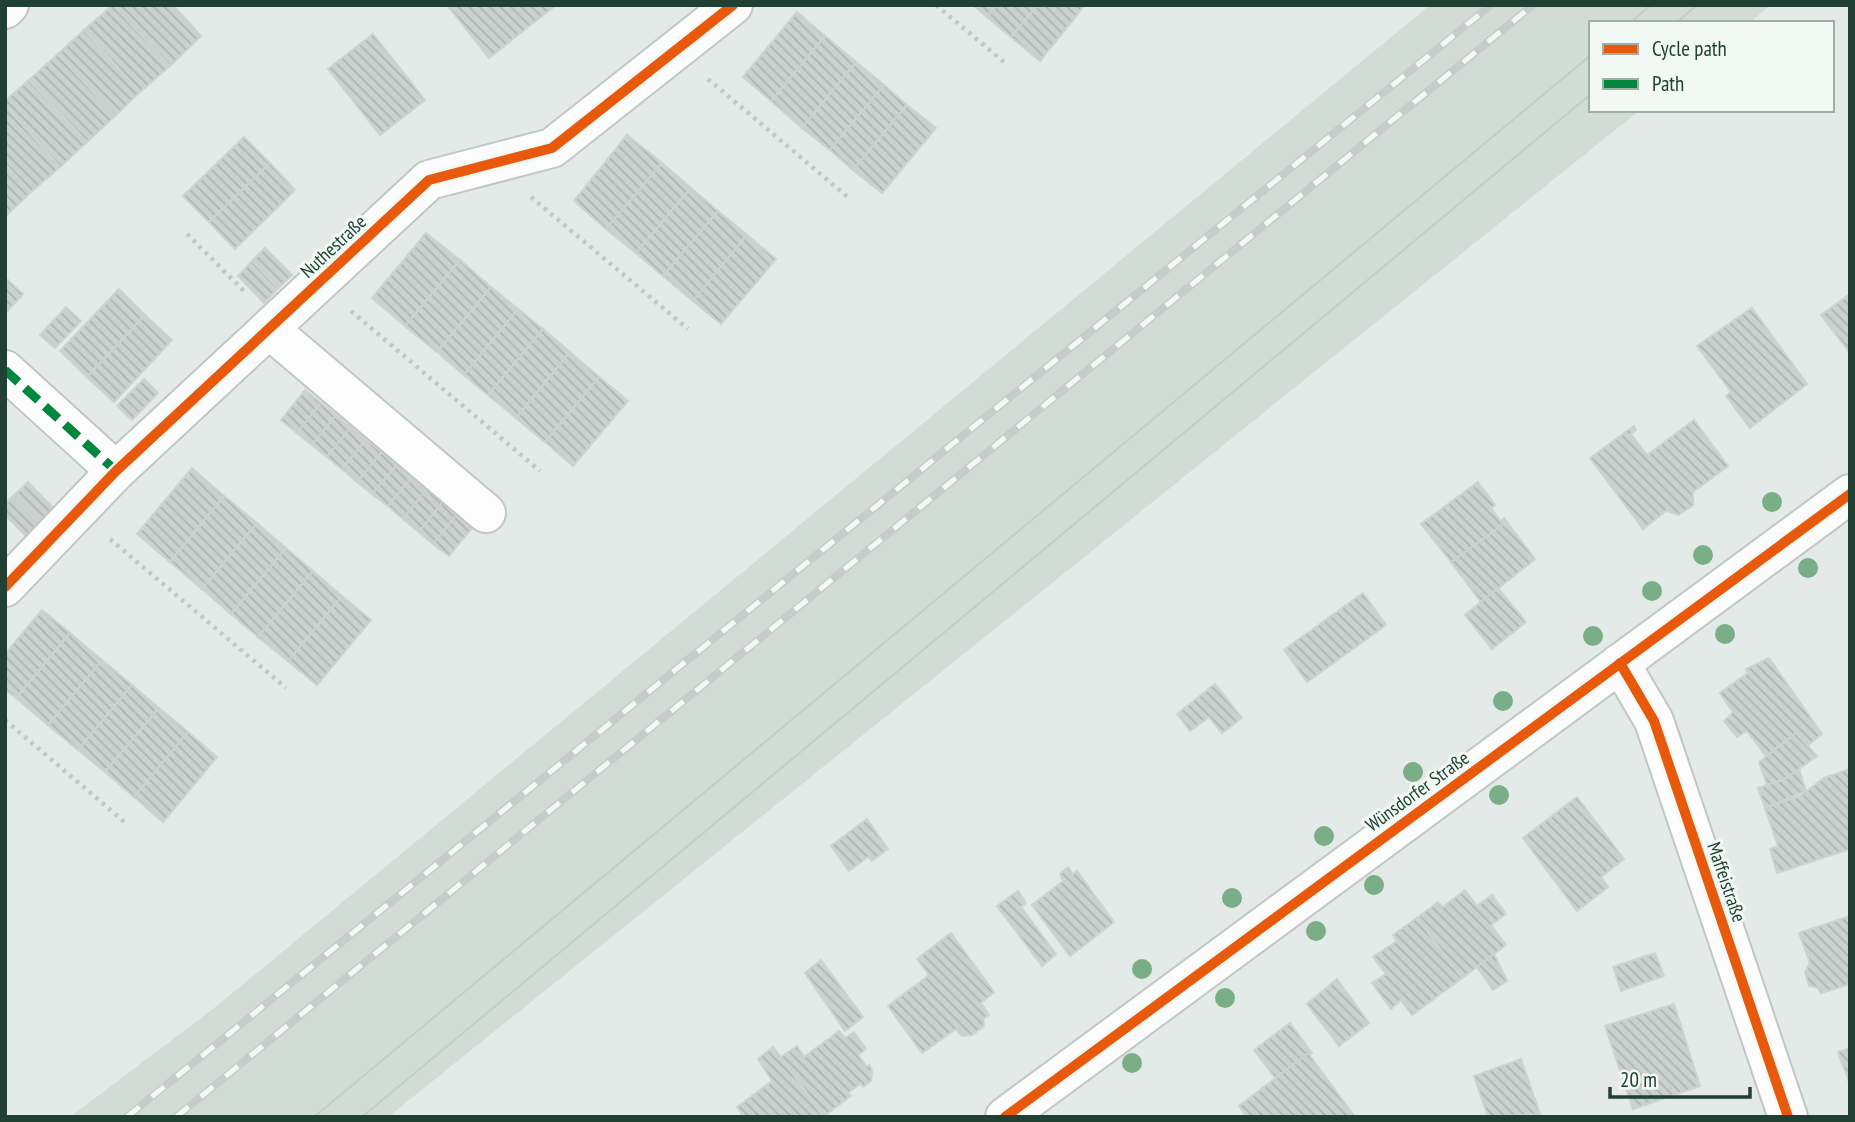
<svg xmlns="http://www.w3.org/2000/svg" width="1855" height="1122" font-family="'PT Sans Narrow',sans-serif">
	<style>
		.built { fill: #d1dcd6 }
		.building { fill: url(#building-back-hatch); stroke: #ccd3d0; stroke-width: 2 }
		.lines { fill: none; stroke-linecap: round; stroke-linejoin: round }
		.minor-casing { stroke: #c1c7c4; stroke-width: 42 }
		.path { stroke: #c0cac5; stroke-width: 4.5; stroke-dasharray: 3.5 5; stroke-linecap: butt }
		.minor { stroke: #fbfcfb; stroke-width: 38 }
		.tram { stroke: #c7cbc9; stroke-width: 2 }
		.rail-casing { stroke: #c7cbc9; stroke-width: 8 }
		.rail { stroke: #f2f9f4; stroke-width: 5; stroke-dasharray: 16; stroke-linecap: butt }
		.quiet { stroke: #00873e; stroke-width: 9; stroke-dasharray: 18 9; stroke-linecap: butt }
		.cycleway-casing { stroke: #f2f9f4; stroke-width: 15 }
		.cycleway { stroke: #e8590c; stroke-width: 10 }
		.tree { fill: #7aae87 }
		.labels { text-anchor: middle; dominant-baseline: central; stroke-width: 6; stroke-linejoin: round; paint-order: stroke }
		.street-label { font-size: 19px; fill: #1f4032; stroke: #f2f9f4 }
	</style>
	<defs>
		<pattern id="building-back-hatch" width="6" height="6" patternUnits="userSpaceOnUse" patternTransform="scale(1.75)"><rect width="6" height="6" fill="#cad1ce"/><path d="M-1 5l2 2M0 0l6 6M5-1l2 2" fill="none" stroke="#adb4b1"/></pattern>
	</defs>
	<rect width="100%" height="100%" fill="#e4eae7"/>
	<path class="built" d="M 1430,5 L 1771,5 L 1749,23 L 1591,23 L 1591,110 L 1640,110 L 388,1117 L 70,1117 L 213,1009 Z"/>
	<g class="building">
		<path d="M 113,5 L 170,66 L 140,92 L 84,30 Z"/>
		<path d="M 113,5 L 173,5 L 201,36 L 170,66 Z"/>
		<path d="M 447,5 L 556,5 L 489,58 Z"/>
		<path d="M 973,5 L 997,5 L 987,17 Z"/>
		<path d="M 997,5 L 1038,5 L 1011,37 L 987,17 Z"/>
		<path d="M 1038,5 L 1085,5 L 1040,61 L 1011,37 Z"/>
		<path d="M 797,12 L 825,36 L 771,101 L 743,77 Z"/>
		<path d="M 84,30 L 140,92 L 115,116 L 58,54 Z"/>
		<path d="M 373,34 L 425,100 L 380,135 L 328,69 Z"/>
		<path d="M 825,36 L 856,62 L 802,128 L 771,101 Z"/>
		<path d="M 58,54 L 115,116 L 87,142 L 29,80 Z"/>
		<path d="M 856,62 L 884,85 L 830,150 L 802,128 Z"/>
		<path d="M 29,80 L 87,142 L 60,167 L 5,105 L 5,101 Z"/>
		<path d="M 884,85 L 907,105 L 853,170 L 830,150 Z"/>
		<path d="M 5,105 L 60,167 L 31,192 L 5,164 Z"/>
		<path d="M 907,105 L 936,128 L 882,193 L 853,170 Z"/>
		<path d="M 627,135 L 662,163 L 606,229 L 574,201 Z"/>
		<path d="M 244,137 L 270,163 L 209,222 L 183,196 Z"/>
		<path d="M 270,163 L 295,190 L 235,249 L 209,222 Z"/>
		<path d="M 662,163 L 691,188 L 636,253 L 606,229 Z"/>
		<path d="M 5,164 L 31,192 L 5,217 Z"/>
		<path d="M 691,188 L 718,211 L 663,276 L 636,253 Z"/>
		<path d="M 718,211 L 747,235 L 693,301 L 663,276 Z"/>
		<path d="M 426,233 L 460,260 L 405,326 L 372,298 Z"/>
		<path d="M 747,235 L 776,259 L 721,324 L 693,301 Z"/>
		<path d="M 265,248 L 292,275 L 278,288 L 252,261 Z"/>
		<path d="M 460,260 L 491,287 L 437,352 L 405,326 Z"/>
		<path d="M 252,261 L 278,288 L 264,303 L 238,276 Z"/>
		<path d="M 8,280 L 23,294 L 5,314 L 5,283 Z"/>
		<path d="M 491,287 L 518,309 L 464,375 L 437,352 Z"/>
		<path d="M 119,289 L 145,315 L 87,377 L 60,351 Z"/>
		<path d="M 1850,294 L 1850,353 L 1821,315 Z"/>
		<path d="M 66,307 L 81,321 L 55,348 L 40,335 Z"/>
		<path d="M 1752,308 L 1807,384 L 1750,428 L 1726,396 L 1731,392 L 1697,346 Z"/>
		<path d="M 518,309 L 543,329 L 488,395 L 464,375 Z"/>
		<path d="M 145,315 L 172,340 L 114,402 L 87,377 Z"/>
		<path d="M 543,329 L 570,352 L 516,418 L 488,395 Z"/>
		<path d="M 570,352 L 599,377 L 545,442 L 516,418 Z"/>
		<path d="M 599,377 L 628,401 L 573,466 L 545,442 Z"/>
		<path d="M 144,379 L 158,393 L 132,420 L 117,406 Z"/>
		<path d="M 305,390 L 321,403 L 297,433 L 281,420 Z"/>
		<path d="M 321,403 L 336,415 L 312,445 L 297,433 Z"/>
		<path d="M 336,415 L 351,427 L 327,457 L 312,445 Z"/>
		<path d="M 1694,420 L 1728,466 L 1693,492 L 1693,505 L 1679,515 L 1666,511 L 1643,529 L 1590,458 L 1634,426 L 1636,430 L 1631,434 L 1647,455 Z"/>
		<path d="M 351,427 L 366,440 L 342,469 L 327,457 Z"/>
		<path d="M 366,440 L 382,452 L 357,482 L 342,469 Z"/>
		<path d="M 382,452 L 397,465 L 372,494 L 357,482 Z"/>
		<path d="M 397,465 L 412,477 L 388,506 L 372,494 Z"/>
		<path d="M 192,468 L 224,496 L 170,562 L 137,534 Z"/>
		<path d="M 412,477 L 427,489 L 403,519 L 388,506 Z"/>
		<path d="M 28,482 L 54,509 L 40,523 L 13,496 Z"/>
		<path d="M 1478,482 L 1495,505 L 1491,508 L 1501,522 L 1504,518 L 1507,522 L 1451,562 L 1421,524 Z"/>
		<path d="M 427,489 L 443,502 L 419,532 L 403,519 Z"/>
		<path d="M 13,496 L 40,523 L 27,537 L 5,515 L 5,505 Z"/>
		<path d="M 224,496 L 257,523 L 202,589 L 170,562 Z"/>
		<path d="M 443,502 L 457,514 L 433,544 L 419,532 Z"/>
		<path d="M 457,514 L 473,527 L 449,556 L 433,544 Z"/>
		<path d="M 1507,522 L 1535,559 L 1481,602 L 1451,562 Z"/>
		<path d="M 257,523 L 286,548 L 231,614 L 202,589 Z"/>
		<path d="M 286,548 L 313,571 L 258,637 L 231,614 Z"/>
		<path d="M 313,571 L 342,596 L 288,661 L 258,637 Z"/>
		<path d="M 1498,588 L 1526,622 L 1492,649 L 1465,615 Z"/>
		<path d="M 1363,593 L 1386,625 L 1307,682 L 1284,650 Z"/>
		<path d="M 342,596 L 371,620 L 317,685 L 288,661 Z"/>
		<path d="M 42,610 L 70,633 L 16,698 L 5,689 L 5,654 Z"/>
		<path d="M 70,633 L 102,660 L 48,725 L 16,698 Z"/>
		<path d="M 1769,658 L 1822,734 L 1806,747 L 1796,733 L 1766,756 L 1747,731 L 1737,737 L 1724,721 L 1733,712 L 1720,693 L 1748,673 L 1746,669 Z"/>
		<path d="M 102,660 L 132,685 L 78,750 L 48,725 Z"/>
		<path d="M 1215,684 L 1242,718 L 1222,733 L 1209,717 L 1190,731 L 1177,714 Z"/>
		<path d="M 132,685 L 159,708 L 105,772 L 78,750 Z"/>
		<path d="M 159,708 L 188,732 L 134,797 L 105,772 Z"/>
		<path d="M 188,732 L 217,757 L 163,822 L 134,797 Z"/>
		<path d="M 1796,733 L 1817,756 L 1785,779 L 1767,785 L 1759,762 Z"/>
		<path d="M 1799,769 L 1806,791 L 1765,808 L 1758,788 L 1785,779 Z"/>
		<path d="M 1850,769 L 1850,849 L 1777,873 L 1770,849 L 1778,846 L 1765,808 L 1800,796 L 1824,778 Z"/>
		<path d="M 1577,797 L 1624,859 L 1601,877 L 1608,887 L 1577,911 L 1523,838 Z"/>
		<path d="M 867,819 L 888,849 L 872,861 L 868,857 L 849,871 L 831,846 Z"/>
		<path d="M 1068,867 L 1073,874 L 1077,871 L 1114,922 L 1070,956 L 1032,905 L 1063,881 L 1060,874 Z"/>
		<path d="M 1465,890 L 1477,906 L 1492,895 L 1506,914 L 1491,925 L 1506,945 L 1462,978 L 1417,918 L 1438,902 L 1443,907 Z"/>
		<path d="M 1018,891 L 1026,903 L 1021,907 L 1056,954 L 1042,966 L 997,906 Z"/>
		<path d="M 1850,916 L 1850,984 L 1821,993 L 1818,988 L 1809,986 L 1805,972 L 1810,963 L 1799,933 Z"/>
		<path d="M 1417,918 L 1462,978 L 1412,1015 L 1401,1000 L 1391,1009 L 1372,983 L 1386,974 L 1373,957 L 1397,941 L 1393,935 Z"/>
		<path d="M 951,933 L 994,992 L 981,1003 L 989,1015 L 983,1019 L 984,1026 L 972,1035 L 962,1036 L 956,1029 L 922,1053 L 888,1006 L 929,975 L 917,959 Z"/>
		<path d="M 1655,953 L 1664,976 L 1621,991 L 1613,967 Z"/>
		<path d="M 1494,954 L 1507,981 L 1493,990 L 1477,967 Z"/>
		<path d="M 821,960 L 863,1017 L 845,1031 L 805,973 Z"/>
		<path d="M 1337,979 L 1369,1023 L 1339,1046 L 1307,1004 Z"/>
		<path d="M 1674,1004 L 1700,1086 L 1633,1109 L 1605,1026 Z"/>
		<path d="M 1290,1023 L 1312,1053 L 1275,1078 L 1254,1050 Z"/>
		<path d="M 839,1031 L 845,1038 L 854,1032 L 866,1049 L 858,1055 L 867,1067 L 869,1065 L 872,1070 L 871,1081 L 863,1087 L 861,1083 L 848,1093 L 851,1096 L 824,1116 L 781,1057 L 797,1046 L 804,1057 Z"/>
		<path d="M 773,1047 L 781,1057 L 823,1117 L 739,1117 L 742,1114 L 737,1107 L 772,1081 L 758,1059 Z"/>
		<path d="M 1850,1048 L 1850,1085 L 1838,1052 Z"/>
		<path d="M 1308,1053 L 1355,1117 L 1247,1117 L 1239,1106 Z"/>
		<path d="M 1521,1059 L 1540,1114 L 1488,1117 L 1474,1076 Z"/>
	</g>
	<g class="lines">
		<defs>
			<g id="minor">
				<path d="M 5,9 L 9,5"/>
				<path d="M 269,329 L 486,513"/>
				<path d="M 5,370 L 116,471"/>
				<path d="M 5,587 L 116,471 L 429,180 L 552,148 L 733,5"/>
				<path d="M 1620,663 L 1654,721 L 1788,1117"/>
				<path d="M 1005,1117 L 1850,494"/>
			</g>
		</defs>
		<use href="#minor" class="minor-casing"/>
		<g class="path">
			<path d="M 936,5 L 1004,62"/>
			<path d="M 708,79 L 850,199"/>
			<path d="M 531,197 L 688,329"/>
			<path d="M 187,234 L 245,292"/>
			<path d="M 351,311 L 540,471"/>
			<path d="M 110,539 L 286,688"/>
			<path d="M 5,720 L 128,825"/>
		</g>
		<use href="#minor" class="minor"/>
		<g class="tram">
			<path d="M 1630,23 L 1651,5"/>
			<path d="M 1676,23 L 1697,5"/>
			<path d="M 314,1117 L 1591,55"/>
			<path d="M 362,1117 L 1591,94"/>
		</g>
		<defs>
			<g id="rail">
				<path d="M 127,1117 L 1491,5"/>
				<path d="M 176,1117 L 1533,5"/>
			</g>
		</defs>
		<use href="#rail" class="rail-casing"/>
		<use href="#rail" class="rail"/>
		<path class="quiet" d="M 5,370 L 116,471"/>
		<defs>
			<g id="cycleway">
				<path d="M 5,587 L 116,471 L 429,180 L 552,148 L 733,5"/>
				<path d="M 1620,663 L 1654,721 L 1788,1117"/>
				<path d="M 1005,1117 L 1850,494"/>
			</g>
		</defs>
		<use href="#cycleway" class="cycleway-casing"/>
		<use href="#cycleway" class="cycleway"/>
	</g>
	<g class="tree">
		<circle cx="1772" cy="502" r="10"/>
		<circle cx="1703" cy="555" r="10"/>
		<circle cx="1808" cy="568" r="10"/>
		<circle cx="1652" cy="591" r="10"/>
		<circle cx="1725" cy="634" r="10"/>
		<circle cx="1593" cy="636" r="10"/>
		<circle cx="1503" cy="701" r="10"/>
		<circle cx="1413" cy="772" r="10"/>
		<circle cx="1499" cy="795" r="10"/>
		<circle cx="1324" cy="836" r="10"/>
		<circle cx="1374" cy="885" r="10"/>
		<circle cx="1232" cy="898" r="10"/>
		<circle cx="1316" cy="931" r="10"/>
		<circle cx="1142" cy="969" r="10"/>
		<circle cx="1225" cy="998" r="10"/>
		<circle cx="1132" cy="1063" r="10"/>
	</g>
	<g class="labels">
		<g class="street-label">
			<text transform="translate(333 246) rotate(-43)">Nuthestraße</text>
			<text transform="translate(1417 791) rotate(-36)">Wünsdorfer Straße</text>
			<text transform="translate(1727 882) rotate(71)">Maffeistraße</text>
		</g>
	</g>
	<rect width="1855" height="1122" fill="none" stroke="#1f4032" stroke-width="14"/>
	<rect x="1589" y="21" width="245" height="91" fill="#f2f9f4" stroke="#9eafa6" stroke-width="2"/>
	<rect x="1603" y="44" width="35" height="10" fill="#e8590c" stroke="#9eafa6" stroke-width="2"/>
	<text x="1652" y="56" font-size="21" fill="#1f4032">Cycle path</text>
	<rect x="1603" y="79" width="35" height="10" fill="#00873e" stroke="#9eafa6" stroke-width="2"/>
	<text x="1652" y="91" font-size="21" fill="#1f4032">Path</text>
	<path d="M1610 1087v10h140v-10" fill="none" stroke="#1f4032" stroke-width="3.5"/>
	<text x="1620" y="1087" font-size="21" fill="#1f4032" stroke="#f2f9f4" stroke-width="5" paint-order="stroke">20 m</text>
</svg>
